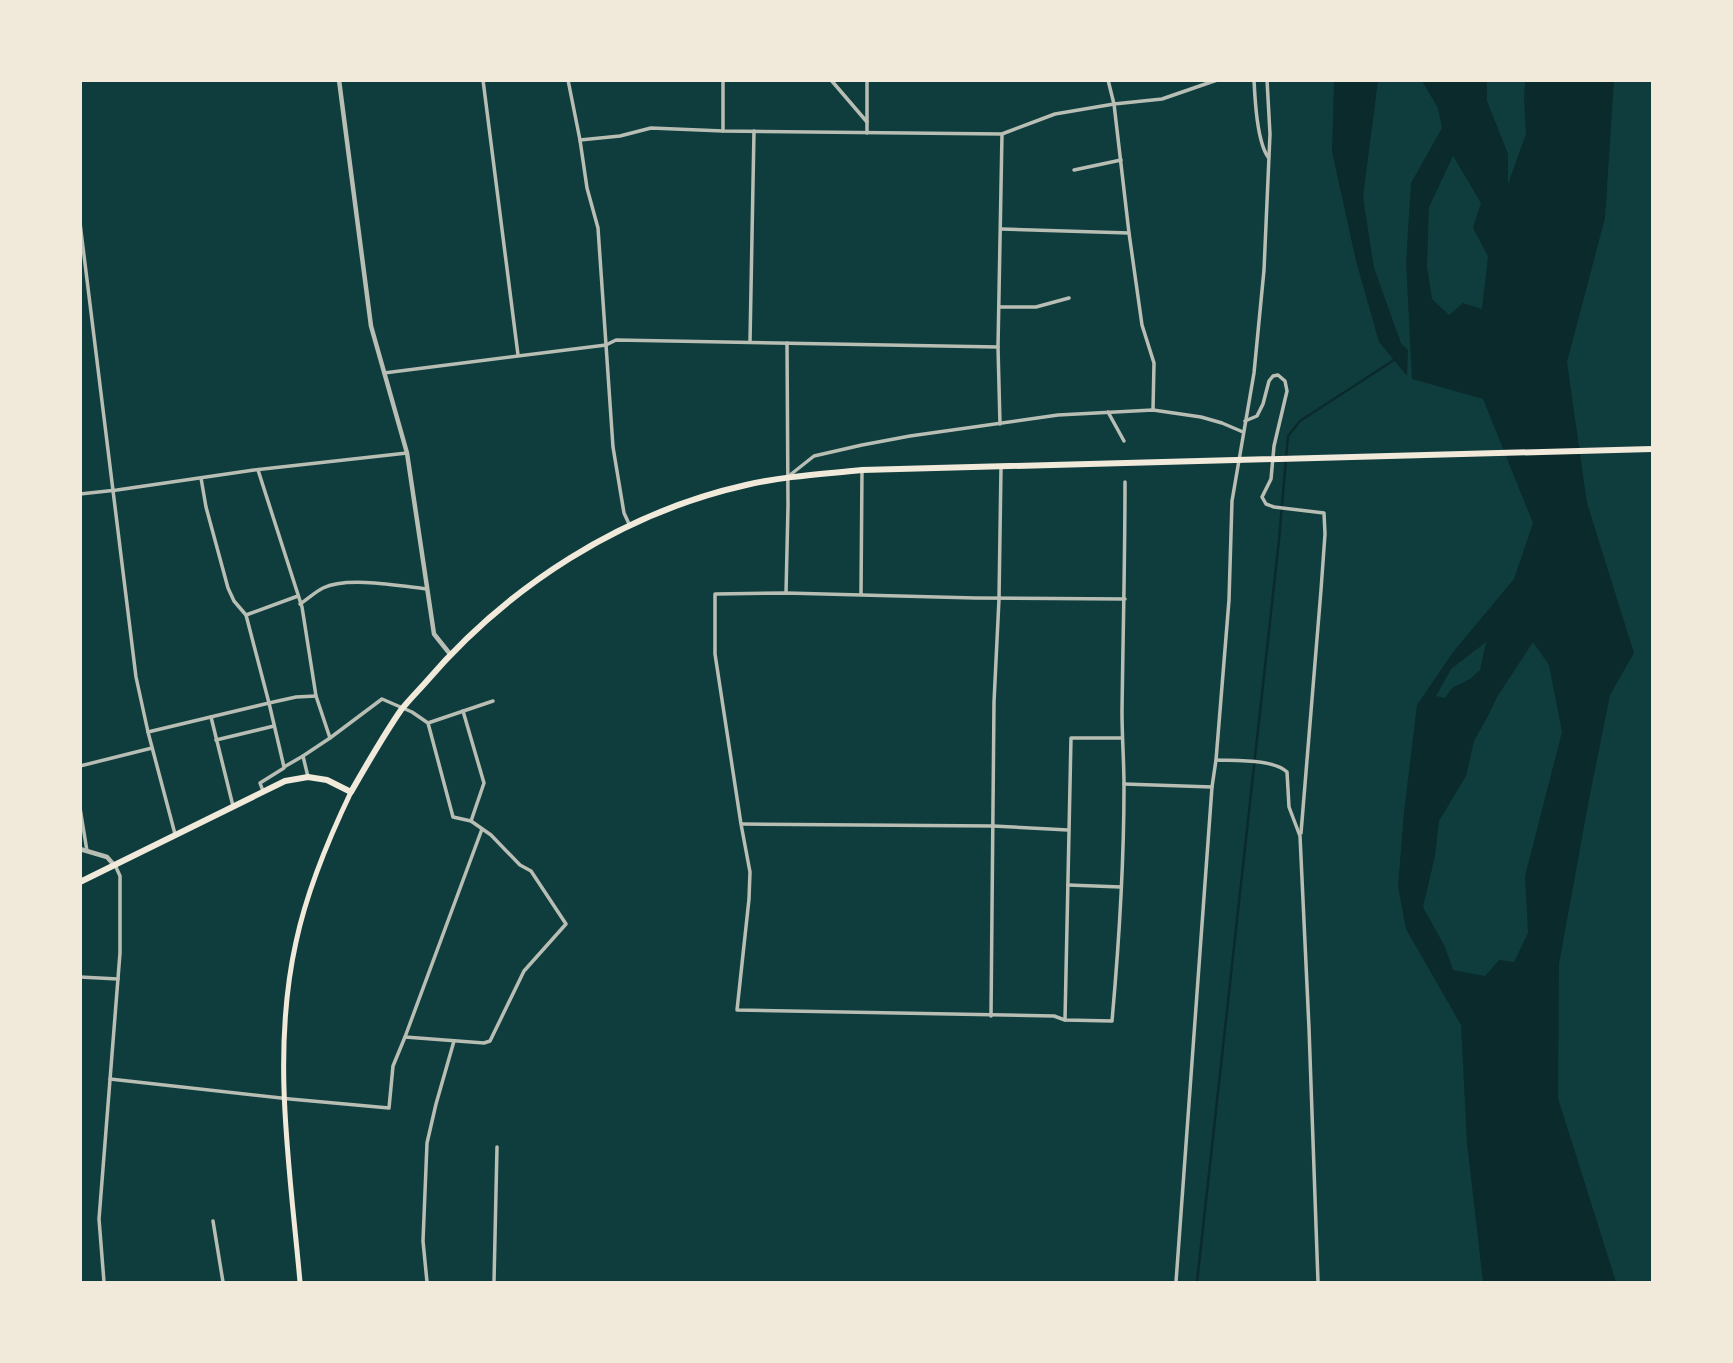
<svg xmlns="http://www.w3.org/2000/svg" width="1733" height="1363" font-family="Roboto,sans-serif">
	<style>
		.water { fill: #0a2a2b; fill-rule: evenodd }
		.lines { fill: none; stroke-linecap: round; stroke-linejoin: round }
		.stream { stroke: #0a2a2b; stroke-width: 2.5 }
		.minor { stroke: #b8beb3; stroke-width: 3.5 }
		.tertiary { stroke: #b8beb3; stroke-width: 4.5 }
		.secondary { stroke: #f1e9da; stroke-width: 5 }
		.trunk { stroke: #f1e9da; stroke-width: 6 }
	</style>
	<rect width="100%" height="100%" fill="#0f3d3e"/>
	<g class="water">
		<path d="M 1334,81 L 1378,81 L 1363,197 L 1374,268 L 1401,343 L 1408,350 L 1407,376 L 1379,342 L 1356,261 L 1332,152 Z"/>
		<path d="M 1422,81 L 1487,81 L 1487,101 L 1508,154 L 1508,184 L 1526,134 L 1524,98 L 1525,81 L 1614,81 L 1605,218 L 1567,362 L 1587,503 L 1634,653 L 1610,695 L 1590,794 L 1559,964 L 1558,1098 L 1616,1282 L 1483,1282 L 1467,1143 L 1461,1025 L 1406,929 L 1398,886 L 1404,812 L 1417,705 L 1453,652 L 1514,579 L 1533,523 L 1483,399 L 1412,379 L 1406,262 L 1411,183 L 1442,128 L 1438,108 ZM 1453,156 L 1481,203 L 1473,228 L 1488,256 L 1482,309 L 1463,303 L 1449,315 L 1432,299 L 1427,267 L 1429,207 ZM 1486,642 L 1480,670 L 1470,679 L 1452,688 L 1445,698 L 1436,696 L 1451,669 ZM 1533,642 L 1549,665 L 1562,732 L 1525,876 L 1528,933 L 1514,962 L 1499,960 L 1485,976 L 1453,970 L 1445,947 L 1423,907 L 1435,856 L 1439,821 L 1466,776 L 1474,741 L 1488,716 L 1497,697 Z"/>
	</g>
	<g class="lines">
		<path class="stream" d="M 1197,1282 L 1279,540 L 1288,436 L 1300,421 L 1394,360"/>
		<g class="minor">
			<path d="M 483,80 L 518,355"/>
			<path d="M 568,80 L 580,140 L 587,188 L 598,228 L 613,447 L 624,513 L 630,526"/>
			<path d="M 831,80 L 867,122"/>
			<path d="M 867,80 L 867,133"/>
			<path d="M 1108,80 L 1114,104 L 1129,233 L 1142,325 L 1154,363 L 1153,410"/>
			<path d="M 1254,80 C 1255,100 1257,141 1268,157"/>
			<path d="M 723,131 L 723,80"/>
			<path d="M 580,140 L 620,136 L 651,128 L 723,131 L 1002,134 L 1055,114 L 1114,104 L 1162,99 L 1217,80"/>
			<path d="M 1074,170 L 1121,160"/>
			<path d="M 80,223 L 136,677 L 148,732"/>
			<path d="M 1001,229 L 1129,233"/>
			<path d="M 999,307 L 1036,307 L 1069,298"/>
			<path d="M 750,342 L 754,131"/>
			<path d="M 384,373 L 606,345 L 616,340 L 998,347"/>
			<path d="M 1108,412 L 1124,441"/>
			<path d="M 1245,421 L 1257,416 L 1263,404 L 1269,381 L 1273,376 L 1278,375 L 1285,381 L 1287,391 L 1274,446 L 1271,479 L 1262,497 L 1266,504 L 1274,507 L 1324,513 L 1325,534 L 1321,590 L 1301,833"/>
			<path d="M 1000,424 L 998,347 L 1002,134"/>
			<path d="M 258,470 L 302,607 L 316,696 L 330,738 L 303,756 L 308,777"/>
			<path d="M 790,475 L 814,456 L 862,445 L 910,436 L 1058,415 L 1153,410 L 1201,417 L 1222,423 L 1243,432"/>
			<path d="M 201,478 L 206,507 L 228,588 L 234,601 L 246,615"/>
			<path d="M 1125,482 C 1125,559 1123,635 1122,712 C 1122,737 1124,762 1124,786 C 1124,865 1119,943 1112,1021 L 1065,1020 L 1054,1016 L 737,1010 L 749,899 L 750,872 L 741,824 L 715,654 L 715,594 L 786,593 L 975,598 L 1125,599"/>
			<path d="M 80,494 L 117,490 L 254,470 L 407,453"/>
			<path d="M 786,593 L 788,506 L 787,343"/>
			<path d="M 861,594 L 862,470"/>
			<path d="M 298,596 L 246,615 L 269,703 L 296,697 L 316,696"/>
			<path d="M 300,604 C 308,599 315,592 323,588 C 347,576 401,586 427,589"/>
			<path d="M 211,717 L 233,806"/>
			<path d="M 428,723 L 453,817 L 471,821 L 484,783 L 463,711"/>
			<path d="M 330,738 L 382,699 L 412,712 L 428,723 L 493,701"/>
			<path d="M 216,740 L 274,726"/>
			<path d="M 1216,760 C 1235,761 1274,759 1287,772 L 1289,807 L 1300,836 L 1309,1028 L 1318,1282"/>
			<path d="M 80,766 L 152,748"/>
			<path d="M 1124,784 L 1212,787"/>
			<path d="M 263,791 L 260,783 L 284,768"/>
			<path d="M 80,808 L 87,851"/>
			<path d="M 471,821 L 491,835 L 520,865 L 531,871 L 566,924 L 524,971 L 490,1041 L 484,1043 L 405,1037 L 482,829"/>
			<path d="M 742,824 L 993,826 L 1068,830"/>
			<path d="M 175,834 L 148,732 L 269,703 L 284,767 L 303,756"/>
			<path d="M 1068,885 L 1121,887"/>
			<path d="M 80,977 L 118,979"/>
			<path d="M 991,1016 L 994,702 L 999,599 L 1001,468"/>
			<path d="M 1065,1020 L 1071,738 L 1122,738"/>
			<path d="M 110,1079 L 290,1099 L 389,1108 L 393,1066 L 405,1037"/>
			<path d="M 213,1221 L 223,1282"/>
			<path d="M 104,1282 L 99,1219 L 120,953 L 120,876 L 115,865"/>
			<path d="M 427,1282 L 423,1241 L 427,1143 L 436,1104 L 454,1041"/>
			<path d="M 494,1282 L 497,1147"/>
			<path d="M 1176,1282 L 1212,787 L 1216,760 L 1229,600 L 1232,501 L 1254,373 L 1264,270 L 1270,134 L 1267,80"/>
		</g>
		<g class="tertiary">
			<path d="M 339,80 L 371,326 L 407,453 L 434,634 L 450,654"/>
			<path d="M 80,849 L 107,857 L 114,865"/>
		</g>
		<path class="secondary" d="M 300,1282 C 290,1169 271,1054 296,942 C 307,890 328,840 351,792"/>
		<path class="trunk" d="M 80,882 L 285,781 L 308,777 L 327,780 L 351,792 C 367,764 383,736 401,710 C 409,700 418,691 426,682 C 508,586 622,513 746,485 C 785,476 823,474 862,470 L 1652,449"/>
	</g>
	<rect width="1733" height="1363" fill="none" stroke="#f1e9da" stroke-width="164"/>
</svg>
